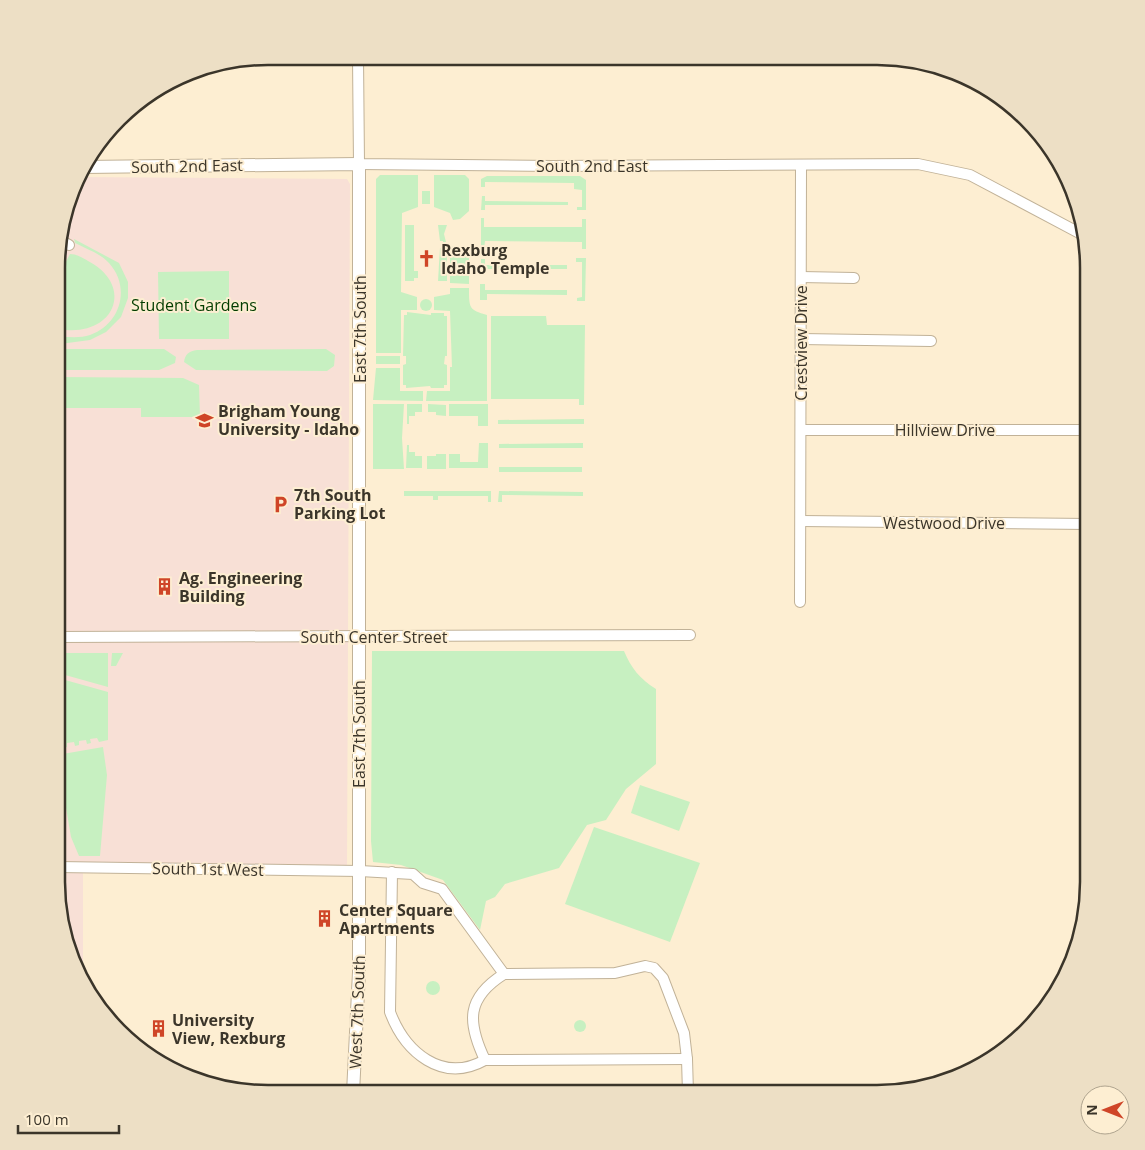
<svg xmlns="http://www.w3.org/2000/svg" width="1145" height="1150" font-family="'Open Sans',sans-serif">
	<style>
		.education { fill: #f8e0d6 }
		.green { fill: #c7f0c1 }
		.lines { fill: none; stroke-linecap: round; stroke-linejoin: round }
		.minor-casing { stroke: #c1b298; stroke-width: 12 }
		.major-casing { stroke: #c1b298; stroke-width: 14 }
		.minor { stroke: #fff; stroke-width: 10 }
		.major { stroke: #fff; stroke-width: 12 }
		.labels { text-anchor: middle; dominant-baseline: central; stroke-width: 4; stroke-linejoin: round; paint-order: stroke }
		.street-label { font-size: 16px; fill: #3b352a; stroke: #fdeed2 }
		.poi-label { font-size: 16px; font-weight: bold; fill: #3b352a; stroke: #fdeed2; text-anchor: start }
		.park-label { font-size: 16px; fill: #033d00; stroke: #fdeed2 }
		.rim { fill: none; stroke: #3b352a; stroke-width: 2.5 }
	</style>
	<rect width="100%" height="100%" fill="#fdeed2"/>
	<path class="education" d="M 79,177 L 347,179 L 350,184 L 347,872 L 83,868 L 83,979 L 68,950 L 57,896 L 60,227 Z"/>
	<g class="green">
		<path d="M 380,175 L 418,175 L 418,207 L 402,213 L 401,292 L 417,297 L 417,310 L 401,310 L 401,353 L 376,353 L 376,179 Z"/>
		<path d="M 434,175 L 465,175 L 469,179 L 469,211 L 460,219 L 453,220 L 450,213 L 434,207 Z"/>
		<path d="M 487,176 L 580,176 L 586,180 L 586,210 L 577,210 L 577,207 L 582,207 L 582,190 L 574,189 L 574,183 L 485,182 L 485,187 L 481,187 L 481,179 Z"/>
		<rect x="422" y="191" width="8" height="13"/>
		<path d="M 482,196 L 485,196 L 485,201 L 568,202 L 568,205 L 485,205 L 485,210 L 481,210 Z"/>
		<path d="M 481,218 L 484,218 L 484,227 L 582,227 L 582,219 L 586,219 L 586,249 L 582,249 L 582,242 L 485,241 L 484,249 L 481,249 Z"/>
		<path d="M 405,225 L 414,225 L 414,271 L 418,271 L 418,278 L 414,278 L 414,281 L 405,281 Z"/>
		<path d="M 438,225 L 447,225 L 444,234 L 447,246 L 443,246 L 443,241 L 440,241 Z"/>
		<path d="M 74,239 L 119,263 L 128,282 L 128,298 L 121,317 L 106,332 L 90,340 L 60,344 L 60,342 L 63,342 L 64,337 C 72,337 82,338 90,335 C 121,324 131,287 109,263 C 100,253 86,249 75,243 Z"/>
		<path d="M 450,246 L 458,246 L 469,257 L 469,284 L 450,283 Z"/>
		<path d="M 440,248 L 447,248 L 447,281 L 438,281 Z"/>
		<path d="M 70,254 C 77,254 83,258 88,261 C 134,285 116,334 66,330 L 66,307 L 60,306 L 60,273 Z"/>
		<path d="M 576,258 L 586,258 L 585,301 L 577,301 L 577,298 L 582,297 L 582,262 L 576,262 Z"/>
		<path d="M 481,259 L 485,259 L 485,265 L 567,265 L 567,269 L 485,269 L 484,275 L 481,275 Z"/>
		<path d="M 229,271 L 229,339 L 159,339 L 158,272 Z"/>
		<path d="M 480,284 L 485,284 L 485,290 L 567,290 L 567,295 L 487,294 L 487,300 L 480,300 Z"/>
		<path d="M 450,288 L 469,288 C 469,308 469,310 487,315 L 487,401 L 426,401 L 427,391 L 450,391 L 450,367 L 452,367 L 450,311 L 434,310 L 434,297 L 450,294 Z"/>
		<circle cx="426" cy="305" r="6"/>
		<path d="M 407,312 L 431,315 L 431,313 L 444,313 L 444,316 L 447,316 L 447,356 L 445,356 L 444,364 L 447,365 L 447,385 L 444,385 L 444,388 L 431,388 L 430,386 L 406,388 L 406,385 L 403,385 L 403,365 L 406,364 L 406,356 L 403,356 L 404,315 L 407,315 Z"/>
		<path d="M 491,316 L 546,316 L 547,325 L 585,325 L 584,405 L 579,405 L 579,399 L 491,399 Z"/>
		<path d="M 60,349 L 164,349 L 176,357 L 175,363 L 159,370 L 60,370 Z"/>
		<path d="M 326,349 L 335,355 L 334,366 L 327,371 L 196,370 L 184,362 C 185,354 189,351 197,350 Z"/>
		<rect x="376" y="356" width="24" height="8"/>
		<path d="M 376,368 L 400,368 L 400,391 L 423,391 L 423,401 L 373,400 Z"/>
		<path d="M 59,377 L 183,378 L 199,385 L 200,417 L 141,417 L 141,408 L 59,408 Z"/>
		<path d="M 373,404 L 404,404 L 402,438 L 404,469 L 373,469 Z"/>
		<path d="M 407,404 L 422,404 L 422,412 L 415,412 L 415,416 L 409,416 L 409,424 L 407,424 Z"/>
		<path d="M 428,404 L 446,405 L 446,416 L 436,415 L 436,412 L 428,412 Z"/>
		<path d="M 449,404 L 488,404 L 488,426 L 478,426 L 478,416 L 449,416 Z"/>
		<path d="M 584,419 L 584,424 L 498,424 L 498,420 Z"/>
		<path d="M 479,443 L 488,443 L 488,468 L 449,468 L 449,454 L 460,454 L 460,462 L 478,462 Z"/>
		<path d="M 583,443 L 583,448 L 499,448 L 499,444 Z"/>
		<path d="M 407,445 L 409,445 L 409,452 L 415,452 L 415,456 L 422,456 L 422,468 L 406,468 Z"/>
		<path d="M 436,454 L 446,454 L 446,469 L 427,469 L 427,456 L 436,456 Z"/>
		<rect x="499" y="467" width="83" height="5"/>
		<path d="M 404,491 L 491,491 L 491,502 L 488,502 L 488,496 L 438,496 L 438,500 L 433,500 L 433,496 L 404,496 Z"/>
		<path d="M 499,491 L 583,492 L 583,496 L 502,495 L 502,502 L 498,502 Z"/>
		<path d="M 372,651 L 624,651 C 631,668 640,679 656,689 L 656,764 L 626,789 L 606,820 L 587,825 L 559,868 L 505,884 L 495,897 L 486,901 L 480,930 L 443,880 L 401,865 L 373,862 L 371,841 Z"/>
		<path d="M 59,653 L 108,653 L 108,687 L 58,673 Z"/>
		<path d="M 112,653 L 123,653 L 116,666 L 111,666 Z"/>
		<path d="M 58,678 L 108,692 L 108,740 L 99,742 L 97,738 L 90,739 L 91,743 L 87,744 L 86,740 L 79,741 L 79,745 L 75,746 L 74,742 L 67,743 L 67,747 L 57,749 Z"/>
		<path d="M 103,747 L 107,775 L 100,856 L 79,856 L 71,837 L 57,755 Z"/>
		<path d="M 640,785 L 690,802 L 679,831 L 631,813 Z"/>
		<path d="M 57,802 L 66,857 L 57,857 Z"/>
		<path d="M 594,827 L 700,863 L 670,942 L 565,904 Z"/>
		<circle cx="433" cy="988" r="7"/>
		<circle cx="580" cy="1026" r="6"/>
	</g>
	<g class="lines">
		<defs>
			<g id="minor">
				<path d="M 358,57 L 359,164 L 552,166 L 918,164 L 970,175 L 1085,236"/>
				<path d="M 60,240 L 69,245"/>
				<path d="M 801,277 L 854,278"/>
				<path d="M 801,339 L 931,341"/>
				<path d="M 801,430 L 1088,430"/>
				<path d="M 801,521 L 1088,524"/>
				<path d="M 800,602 L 801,165"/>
				<path d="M 58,637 L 690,635"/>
				<path d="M 57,867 L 360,871 L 413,874 L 423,883 L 442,889 L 504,974 L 615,973 L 645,966 L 654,968 L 663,978 L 684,1033 L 687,1059 L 688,1093"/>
				<path d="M 392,872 L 390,1012 C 405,1052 442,1084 485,1060 L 687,1059"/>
				<path d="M 485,1060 C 467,1022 466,998 504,974"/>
			</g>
			<path id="major" d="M 83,167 L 359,164 L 359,972 L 353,1093"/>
		</defs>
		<use href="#minor" class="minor-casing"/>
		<use href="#major" class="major-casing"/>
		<use href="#minor" class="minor"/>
		<use href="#major" class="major"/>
	</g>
	<defs>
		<symbol id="church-bare" viewBox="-9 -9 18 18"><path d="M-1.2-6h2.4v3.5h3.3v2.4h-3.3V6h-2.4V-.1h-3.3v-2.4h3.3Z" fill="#cf4527" stroke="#fdeed2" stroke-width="2.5" paint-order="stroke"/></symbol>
		<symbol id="university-bare" viewBox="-9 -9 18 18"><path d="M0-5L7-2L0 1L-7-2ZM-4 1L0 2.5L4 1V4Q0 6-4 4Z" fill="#cf4527" stroke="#fdeed2" stroke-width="2.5" paint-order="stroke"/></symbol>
		<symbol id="parking-bare" viewBox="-9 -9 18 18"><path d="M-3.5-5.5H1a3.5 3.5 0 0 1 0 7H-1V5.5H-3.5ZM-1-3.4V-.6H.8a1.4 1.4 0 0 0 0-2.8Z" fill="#cf4527" stroke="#fdeed2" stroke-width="2.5" paint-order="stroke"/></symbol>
		<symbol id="building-bare" viewBox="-9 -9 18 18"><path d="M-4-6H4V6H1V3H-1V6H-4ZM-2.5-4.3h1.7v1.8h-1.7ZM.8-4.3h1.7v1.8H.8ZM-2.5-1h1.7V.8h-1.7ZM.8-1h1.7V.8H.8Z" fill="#cf4527" stroke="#fdeed2" stroke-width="2.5" paint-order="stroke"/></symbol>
	</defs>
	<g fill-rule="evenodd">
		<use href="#church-bare" x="414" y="246" width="25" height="25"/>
		<use href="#university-bare" x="192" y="408" width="25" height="25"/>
		<use href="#parking-bare" x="268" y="492" width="25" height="25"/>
		<use href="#building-bare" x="152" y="574" width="25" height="25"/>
		<use href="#building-bare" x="312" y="906" width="25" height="25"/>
		<use href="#building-bare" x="146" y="1016" width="25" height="25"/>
	</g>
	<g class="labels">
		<g class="street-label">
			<text transform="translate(187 166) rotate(-1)">South 2nd East</text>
			<text x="592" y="166">South 2nd East</text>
			<text transform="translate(360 329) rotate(-90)">East 7th South</text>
			<text transform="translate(801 343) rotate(-90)">Crestview Drive</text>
			<text x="945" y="430">Hillview Drive</text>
			<text x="944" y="523">Westwood Drive</text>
			<text x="374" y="637">South Center Street</text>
			<text transform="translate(359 734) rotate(-90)">East 7th South</text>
			<text transform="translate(208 869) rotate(1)">South 1st West</text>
			<text transform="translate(357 1012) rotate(-88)">West 7th South</text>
		</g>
		<g class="poi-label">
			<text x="441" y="250">Rexburg<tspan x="441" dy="18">Idaho Temple</tspan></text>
			<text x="218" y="411">Brigham Young<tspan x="218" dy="18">University - Idaho</tspan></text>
			<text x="294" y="495">7th South<tspan x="294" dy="18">Parking Lot</tspan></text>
			<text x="179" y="578">Ag. Engineering<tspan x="179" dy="18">Building</tspan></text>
			<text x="339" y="910">Center Square<tspan x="339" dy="18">Apartments</tspan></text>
			<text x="172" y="1020">University<tspan x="172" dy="18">View, Rexburg</tspan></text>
		</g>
		<g class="park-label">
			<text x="194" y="305">Student Gardens</text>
		</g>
	</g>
	<path d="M0 0H1145V1150H0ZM268 65H877A203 203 0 0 1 1080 268V882A203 203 0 0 1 877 1085H268A203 203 0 0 1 65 882V268A203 203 0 0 1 268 65Z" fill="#eddfc5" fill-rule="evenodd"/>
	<path class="rim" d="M268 65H877A203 203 0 0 1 1080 268V882A203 203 0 0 1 877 1085H268A203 203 0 0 1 65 882V268A203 203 0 0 1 268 65Z"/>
	<g transform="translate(1105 1110) rotate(270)"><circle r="24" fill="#fdeed2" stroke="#afa48f"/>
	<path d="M0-4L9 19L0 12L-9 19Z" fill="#cf4527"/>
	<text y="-8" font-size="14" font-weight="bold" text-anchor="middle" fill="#3b352a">N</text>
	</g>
	<path d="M18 1125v8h101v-8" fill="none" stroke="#3b352a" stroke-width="2.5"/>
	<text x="25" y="1125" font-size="15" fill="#3b352a" stroke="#fdeed2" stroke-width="4" paint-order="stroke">100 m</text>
</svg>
